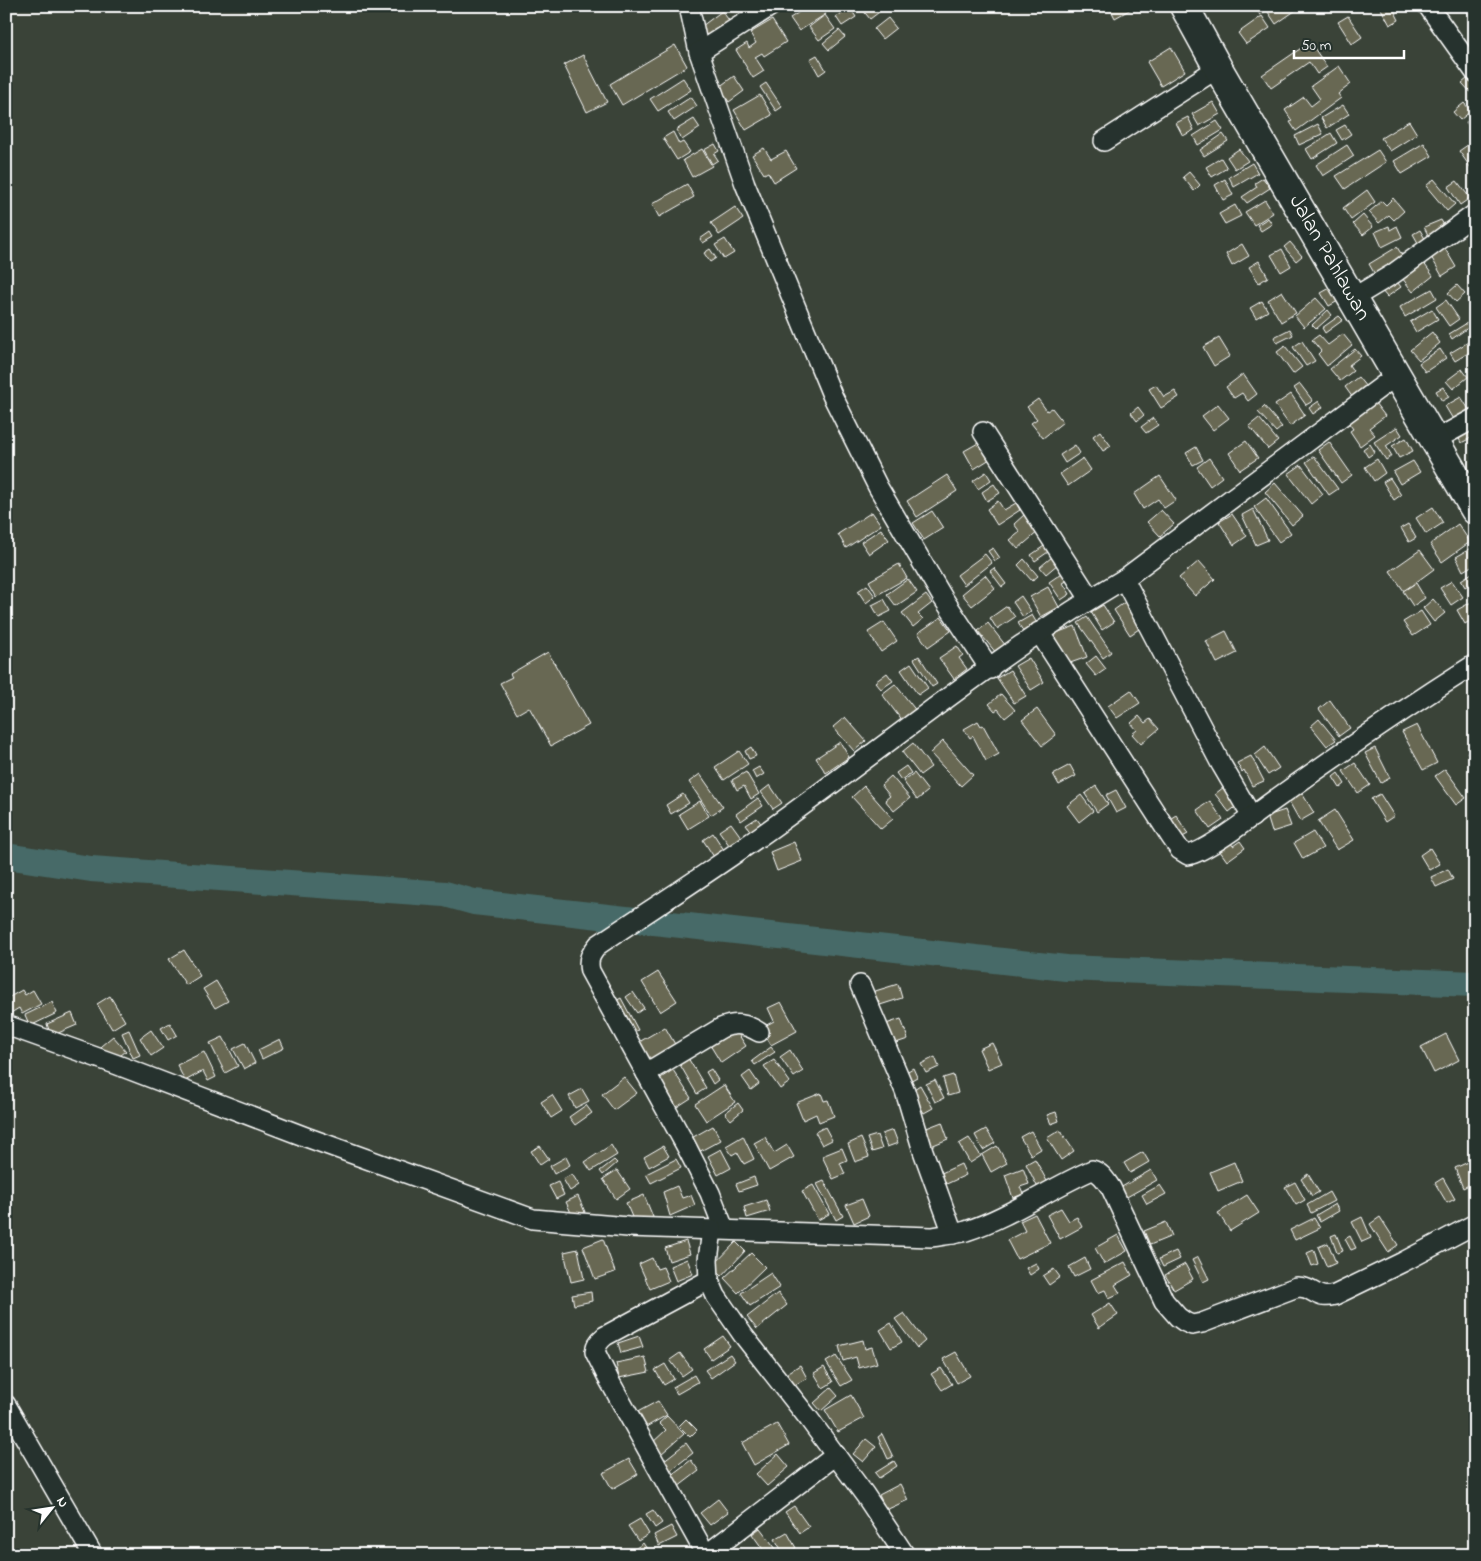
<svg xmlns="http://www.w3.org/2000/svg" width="1481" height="1561" font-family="'Indie Flower',sans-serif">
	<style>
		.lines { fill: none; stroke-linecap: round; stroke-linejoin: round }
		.river { stroke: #466b68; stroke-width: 26 }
		.building { fill: #686852; stroke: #fff }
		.minor-casing { stroke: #fff; stroke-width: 22 }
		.highway-casing { stroke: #fff; stroke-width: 31 }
		.minor { stroke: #26332d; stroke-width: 19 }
		.highway { stroke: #26332d; stroke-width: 28 }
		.labels { text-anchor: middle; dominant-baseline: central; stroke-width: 4.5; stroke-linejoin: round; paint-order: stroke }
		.street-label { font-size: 22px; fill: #fff; stroke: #26332d }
	</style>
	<rect width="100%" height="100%" fill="#3a4338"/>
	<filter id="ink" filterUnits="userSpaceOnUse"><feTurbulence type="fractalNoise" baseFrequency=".02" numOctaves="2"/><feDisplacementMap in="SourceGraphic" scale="10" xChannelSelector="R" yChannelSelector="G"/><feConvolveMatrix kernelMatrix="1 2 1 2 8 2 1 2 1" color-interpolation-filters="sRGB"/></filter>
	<g filter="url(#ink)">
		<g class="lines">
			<path class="river" d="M 6,856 L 91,869 L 445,894 L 474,902 L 1066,968 L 1475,984"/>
		</g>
		<g class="building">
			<path d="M 803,6 L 821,6 L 826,14 L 799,31 L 790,18 L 804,9 Z"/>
			<path d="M 866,6 L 887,6 L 870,19 L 862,9 Z"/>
			<path d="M 1109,6 L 1130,6 L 1131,9 L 1115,18 Z"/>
			<path d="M 1254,6 L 1272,6 L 1260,15 Z"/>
			<path d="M 1275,6 L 1302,6 L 1276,24 L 1268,12 Z"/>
			<path d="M 1392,6 L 1399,20 L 1390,25 L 1380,7 Z"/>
			<path d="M 850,8 L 856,17 L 842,26 L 836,17 Z"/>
			<path d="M 722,11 L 731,23 L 707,41 L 698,29 Z"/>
			<path d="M 825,15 L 835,29 L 819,40 L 809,27 Z"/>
			<path d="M 1262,16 L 1270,28 L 1246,44 L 1238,33 Z"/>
			<path d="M 1348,16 L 1362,37 L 1352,44 L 1338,22 Z"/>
			<path d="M 888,18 L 896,28 L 882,39 L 874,29 Z"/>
			<path d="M 772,20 L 786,42 L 764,56 L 762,53 L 755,57 L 764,71 L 753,78 L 736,50 L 747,43 L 749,48 L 756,43 L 750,33 Z"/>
			<path d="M 839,30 L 845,37 L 829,50 L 823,43 Z"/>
			<path d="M 1310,42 L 1327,67 L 1317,74 L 1309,62 L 1271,88 L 1262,75 Z"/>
			<path d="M 675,45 L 687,66 L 622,105 L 610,84 Z"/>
			<path d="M 1171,47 L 1185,71 L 1161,86 L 1147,62 Z"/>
			<path d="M 583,55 L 607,102 L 587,112 L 564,65 Z"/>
			<path d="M 817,55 L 826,70 L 819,75 L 810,59 Z"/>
			<path d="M 1339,66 L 1351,84 L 1338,94 L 1341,98 L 1296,131 L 1290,122 L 1292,121 L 1285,110 L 1304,97 L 1311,106 L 1320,99 L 1311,86 Z"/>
			<path d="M 1473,74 L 1475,77 L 1475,97 L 1462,83 Z"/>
			<path d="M 734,76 L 744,91 L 729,102 L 719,87 Z"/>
			<path d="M 683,78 L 691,90 L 658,111 L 650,99 Z"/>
			<path d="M 766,83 L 782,107 L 776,111 L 760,87 Z"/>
			<path d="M 760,95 L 772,115 L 746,130 L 734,110 Z"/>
			<path d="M 691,97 L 697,106 L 674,121 L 668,112 Z"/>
			<path d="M 1213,102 L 1220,114 L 1199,126 L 1192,114 Z"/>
			<path d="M 1464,103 L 1471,111 L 1460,120 L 1453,112 Z"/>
			<path d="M 1343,105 L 1349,114 L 1327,128 L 1321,118 Z"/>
			<path d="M 1188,117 L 1194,130 L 1183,136 L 1176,123 Z"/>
			<path d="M 1474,117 L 1475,129 L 1472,131 L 1466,122 Z"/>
			<path d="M 694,119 L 700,128 L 682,140 L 676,130 Z"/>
			<path d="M 1217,121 L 1223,130 L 1198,145 L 1193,136 Z"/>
			<path d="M 1409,121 L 1417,134 L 1390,151 L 1381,138 Z"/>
			<path d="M 1318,124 L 1323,134 L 1299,145 L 1295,136 Z"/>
			<path d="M 1345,125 L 1351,134 L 1342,140 L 1336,130 Z"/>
			<path d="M 673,132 L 679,144 L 683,142 L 690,152 L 677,160 L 663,138 Z"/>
			<path d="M 1331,133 L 1337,143 L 1312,159 L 1306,149 Z"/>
			<path d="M 1223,134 L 1228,141 L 1204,156 L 1200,150 Z"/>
			<path d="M 1475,140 L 1475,174 L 1459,151 Z"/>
			<path d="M 1424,143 L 1432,156 L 1402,174 L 1394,161 Z"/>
			<path d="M 715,144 L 719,151 L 714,154 L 718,160 L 712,164 L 704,150 Z"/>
			<path d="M 1347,145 L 1354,156 L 1323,176 L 1316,165 Z"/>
			<path d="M 764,148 L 771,159 L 786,151 L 796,168 L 774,182 L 768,172 L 764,174 L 752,155 Z"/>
			<path d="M 702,149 L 712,166 L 692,177 L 683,160 Z"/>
			<path d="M 1239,149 L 1248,161 L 1235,169 L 1227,157 Z"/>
			<path d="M 1378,150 L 1386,162 L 1345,189 L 1336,176 Z"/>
			<path d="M 1221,158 L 1227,168 L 1212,177 L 1206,167 Z"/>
			<path d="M 1252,163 L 1258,173 L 1234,187 L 1229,177 Z"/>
			<path d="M 1189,172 L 1200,185 L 1194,191 L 1183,177 Z"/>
			<path d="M 1263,178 L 1270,188 L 1247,203 L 1242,197 L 1257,187 L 1255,183 Z"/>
			<path d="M 1225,179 L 1233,195 L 1223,200 L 1215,185 Z"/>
			<path d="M 1434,179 L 1455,204 L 1447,211 L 1426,186 Z"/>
			<path d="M 1457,181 L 1470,198 L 1460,205 L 1448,187 Z"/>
			<path d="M 687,184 L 694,197 L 659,217 L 652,204 Z"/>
			<path d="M 1367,190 L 1375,202 L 1351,220 L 1343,208 Z"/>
			<path d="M 1393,198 L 1404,211 L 1394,220 L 1389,215 L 1379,223 L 1369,212 L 1382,201 L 1386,205 Z"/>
			<path d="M 1265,200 L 1273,213 L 1254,225 L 1245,212 Z"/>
			<path d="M 1235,205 L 1241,216 L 1225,224 L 1219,214 Z"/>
			<path d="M 735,207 L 743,219 L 719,235 L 711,223 Z"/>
			<path d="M 1363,215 L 1373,227 L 1363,235 L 1353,224 Z"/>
			<path d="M 1268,218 L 1272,224 L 1261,231 L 1257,225 Z"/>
			<path d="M 1441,220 L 1445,227 L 1428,235 L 1424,227 Z"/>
			<path d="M 1389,226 L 1390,230 L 1397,226 L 1402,237 L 1382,247 L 1375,232 Z"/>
			<path d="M 1420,230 L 1428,244 L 1421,248 L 1413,234 Z"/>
			<path d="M 710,232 L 713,237 L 703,243 L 700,239 Z"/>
			<path d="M 725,239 L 734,253 L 724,259 L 715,245 Z"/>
			<path d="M 1290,242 L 1302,256 L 1296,261 L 1284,247 Z"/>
			<path d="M 1242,244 L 1249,256 L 1232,266 L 1226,254 Z"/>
			<path d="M 1397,247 L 1405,260 L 1377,278 L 1369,264 Z"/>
			<path d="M 1444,247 L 1456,267 L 1442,276 L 1430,255 Z"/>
			<path d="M 710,249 L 716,258 L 710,262 L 704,253 Z"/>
			<path d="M 1282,249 L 1291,266 L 1281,272 L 1271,255 Z"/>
			<path d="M 1259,261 L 1268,277 L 1259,283 L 1249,267 Z"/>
			<path d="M 1423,262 L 1433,276 L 1413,292 L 1402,278 Z"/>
			<path d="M 1395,279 L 1401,287 L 1387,297 L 1381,290 Z"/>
			<path d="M 1457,285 L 1465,294 L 1456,302 L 1448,293 Z"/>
			<path d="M 1330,288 L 1338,301 L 1329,306 L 1321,293 Z"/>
			<path d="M 1432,289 L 1437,298 L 1405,317 L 1400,307 Z"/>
			<path d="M 1282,291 L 1296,313 L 1281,322 L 1268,300 Z"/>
			<path d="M 1316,298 L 1326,309 L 1304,327 L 1295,316 Z"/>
			<path d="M 1446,300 L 1459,319 L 1449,326 L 1436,307 Z"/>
			<path d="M 1262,301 L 1268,311 L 1256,318 L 1250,308 Z"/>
			<path d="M 1432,309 L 1438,319 L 1416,332 L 1410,322 Z"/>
			<path d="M 1328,310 L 1332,315 L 1316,329 L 1312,325 Z"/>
			<path d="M 1339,316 L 1343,320 L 1325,333 L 1322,328 Z"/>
			<path d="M 1467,323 L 1469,327 L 1452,339 L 1449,334 Z"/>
			<path d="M 1290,329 L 1293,335 L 1277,343 L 1274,337 Z"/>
			<path d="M 1432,332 L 1440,343 L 1419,360 L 1410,350 Z"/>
			<path d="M 1343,334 L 1352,345 L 1327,366 L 1318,354 L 1321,351 L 1312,340 L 1319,335 L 1328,345 Z"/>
			<path d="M 1219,338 L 1230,356 L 1214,366 L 1203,347 Z"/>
			<path d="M 1302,341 L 1315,361 L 1306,366 L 1293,347 Z"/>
			<path d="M 1470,341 L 1475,349 L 1455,361 L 1450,353 Z"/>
			<path d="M 1285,346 L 1302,367 L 1293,374 L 1277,352 Z"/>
			<path d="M 1355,349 L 1361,356 L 1349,365 L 1353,371 L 1340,381 L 1330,369 Z"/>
			<path d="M 1440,349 L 1446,358 L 1425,372 L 1419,363 Z"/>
			<path d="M 1462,369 L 1468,377 L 1453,389 L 1446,381 Z"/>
			<path d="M 1243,374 L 1257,394 L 1248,401 L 1242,393 L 1234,398 L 1226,387 Z"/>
			<path d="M 1358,377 L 1366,387 L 1353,398 L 1345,387 Z"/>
			<path d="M 1300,384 L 1313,401 L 1306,405 L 1294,388 Z"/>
			<path d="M 1156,385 L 1164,397 L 1175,391 L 1179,397 L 1161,408 L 1149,389 Z"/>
			<path d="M 1443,387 L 1449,397 L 1442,401 L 1436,391 Z"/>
			<path d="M 1291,394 L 1305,415 L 1290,426 L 1275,405 Z"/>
			<path d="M 1461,397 L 1470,411 L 1454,421 L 1445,406 Z"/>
			<path d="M 1038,399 L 1047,411 L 1052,408 L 1063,422 L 1043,438 L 1031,423 L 1037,419 L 1027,407 Z"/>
			<path d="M 1319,401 L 1323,407 L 1313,414 L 1309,408 Z"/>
			<path d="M 1375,403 L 1385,416 L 1369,428 L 1375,435 L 1360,446 L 1350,431 L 1353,429 L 1348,422 Z"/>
			<path d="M 1218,404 L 1229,418 L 1213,430 L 1202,416 Z"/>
			<path d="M 1264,406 L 1282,427 L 1276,432 L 1258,412 Z"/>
			<path d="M 1138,407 L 1144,415 L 1137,421 L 1131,413 Z"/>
			<path d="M 1153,418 L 1158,425 L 1146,433 L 1141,427 Z"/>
			<path d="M 1259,418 L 1278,441 L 1268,449 L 1249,426 Z"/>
			<path d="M 1471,425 L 1475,431 L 1475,436 L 1461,443 L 1456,432 Z"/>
			<path d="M 1397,427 L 1402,435 L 1386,446 L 1392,456 L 1386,460 L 1374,442 Z"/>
			<path d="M 1100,431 L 1111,446 L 1103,451 L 1093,436 Z"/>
			<path d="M 1406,438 L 1413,451 L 1399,458 L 1392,446 Z"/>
			<path d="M 1246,441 L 1258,458 L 1240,470 L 1229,453 Z"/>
			<path d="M 980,442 L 990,459 L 974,469 L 964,451 Z"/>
			<path d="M 1329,442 L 1352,475 L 1341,483 L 1318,450 Z"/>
			<path d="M 1370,444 L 1375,452 L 1368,457 L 1363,449 Z"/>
			<path d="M 1075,445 L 1080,453 L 1065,463 L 1060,455 Z"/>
			<path d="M 1196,447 L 1203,460 L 1193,465 L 1186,453 Z"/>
			<path d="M 1314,456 L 1338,489 L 1329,495 L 1306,462 Z"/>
			<path d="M 1083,458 L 1091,470 L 1068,486 L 1060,474 Z"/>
			<path d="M 1209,458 L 1222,477 L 1210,486 L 1197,467 Z"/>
			<path d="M 1377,459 L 1385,473 L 1374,481 L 1365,467 Z"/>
			<path d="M 1413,461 L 1420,472 L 1400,484 L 1393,472 Z"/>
			<path d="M 1301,465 L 1323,494 L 1311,504 L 1288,474 Z"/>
			<path d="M 986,472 L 991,480 L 978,489 L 973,481 Z"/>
			<path d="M 947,475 L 957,491 L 917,517 L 907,501 Z"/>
			<path d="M 1160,476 L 1176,500 L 1164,508 L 1158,499 L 1143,509 L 1134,494 Z"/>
			<path d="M 1390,478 L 1401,495 L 1394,500 L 1383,482 Z"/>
			<path d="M 1275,483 L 1303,516 L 1292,525 L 1265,492 Z"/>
			<path d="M 994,484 L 1000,493 L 987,501 L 982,492 Z"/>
			<path d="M 1266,498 L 1291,533 L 1279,542 L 1254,507 Z"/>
			<path d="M 998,501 L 1004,510 L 1016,503 L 1020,510 L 997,525 L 987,509 Z"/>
			<path d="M 1433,507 L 1443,523 L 1426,534 L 1416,518 Z"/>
			<path d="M 1253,509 L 1268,540 L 1256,545 L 1242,515 Z"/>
			<path d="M 1161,510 L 1174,524 L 1160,536 L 1147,522 Z"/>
			<path d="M 932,511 L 943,528 L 924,540 L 913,523 Z"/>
			<path d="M 872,512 L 881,525 L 846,548 L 838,534 Z"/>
			<path d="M 1025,514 L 1039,531 L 1018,549 L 1010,540 L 1020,532 L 1014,524 Z"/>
			<path d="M 1232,514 L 1247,536 L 1234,545 L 1219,522 Z"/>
			<path d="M 1408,524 L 1416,538 L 1409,542 L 1401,528 Z"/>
			<path d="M 1458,524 L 1470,542 L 1442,562 L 1430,544 Z"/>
			<path d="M 881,529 L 889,540 L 869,554 L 861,542 Z"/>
			<path d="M 1047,544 L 1051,550 L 1035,561 L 1031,555 Z"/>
			<path d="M 1475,546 L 1475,564 L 1463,571 L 1456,557 Z"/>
			<path d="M 993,548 L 1000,558 L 995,561 L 988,551 Z"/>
			<path d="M 1420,550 L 1434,569 L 1404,591 L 1390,571 Z"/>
			<path d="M 1058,552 L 1064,559 L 1046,574 L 1040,567 Z"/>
			<path d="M 985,554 L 992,563 L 964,585 L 957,575 Z"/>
			<path d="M 1024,559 L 1038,576 L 1032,581 L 1018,565 Z"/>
			<path d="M 1199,561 L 1215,579 L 1195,596 L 1179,578 Z"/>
			<path d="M 899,564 L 907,578 L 877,595 L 869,581 Z"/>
			<path d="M 994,568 L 1006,584 L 1002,587 L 990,571 Z"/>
			<path d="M 1068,569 L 1074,577 L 1063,583 L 1070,594 L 1061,600 L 1049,582 Z"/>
			<path d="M 1475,571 L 1475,581 L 1465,587 L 1461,580 Z"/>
			<path d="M 985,575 L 995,588 L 972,606 L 962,594 Z"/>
			<path d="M 908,579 L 917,592 L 896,606 L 887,594 Z"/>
			<path d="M 1452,581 L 1463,597 L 1451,605 L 1440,588 Z"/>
			<path d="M 1416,583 L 1425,598 L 1413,606 L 1403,591 Z"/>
			<path d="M 867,585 L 875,596 L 866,603 L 858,591 Z"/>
			<path d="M 1048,587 L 1059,607 L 1041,617 L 1030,597 Z"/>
			<path d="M 926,595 L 932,603 L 918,614 L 923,619 L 913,627 L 902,613 Z"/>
			<path d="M 1021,596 L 1031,611 L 1023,617 L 1013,602 Z"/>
			<path d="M 884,599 L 891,611 L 879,617 L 872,605 Z"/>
			<path d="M 1433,599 L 1445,613 L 1434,622 L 1423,608 Z"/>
			<path d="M 1128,600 L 1145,625 L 1130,635 L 1114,610 Z"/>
			<path d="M 1475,600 L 1475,618 L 1465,624 L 1457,610 Z"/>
			<path d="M 1103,605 L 1114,622 L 1102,630 L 1091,612 Z"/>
			<path d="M 1007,606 L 1015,617 L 997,629 L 990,618 Z"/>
			<path d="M 1421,611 L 1430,625 L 1413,636 L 1403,622 Z"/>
			<path d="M 1032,615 L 1038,625 L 1025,634 L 1018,623 Z"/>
			<path d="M 941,617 L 951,631 L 928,647 L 918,633 Z"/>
			<path d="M 1087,617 L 1111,652 L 1103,658 L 1078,623 Z"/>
			<path d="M 884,622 L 897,641 L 881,652 L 868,632 Z"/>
			<path d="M 988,623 L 1006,646 L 997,654 L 978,631 Z"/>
			<path d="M 1075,626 L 1087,657 L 1062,666 L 1051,635 Z"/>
			<path d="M 1226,631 L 1237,653 L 1217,663 L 1206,641 Z"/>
			<path d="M 957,646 L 963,655 L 959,658 L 967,669 L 954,679 L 939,658 Z"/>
			<path d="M 548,652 L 589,725 L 551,746 L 529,707 L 517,714 L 500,683 L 512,677 L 510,674 Z"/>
			<path d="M 919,656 L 937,684 L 932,687 L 914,659 Z"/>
			<path d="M 1096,656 L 1106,669 L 1096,676 L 1086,664 Z"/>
			<path d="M 1029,658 L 1044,682 L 1031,690 L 1015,666 Z"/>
			<path d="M 911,663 L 928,688 L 918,695 L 901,670 Z"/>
			<path d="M 1010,670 L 1026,696 L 1014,703 L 997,678 Z"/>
			<path d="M 887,673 L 893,681 L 881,689 L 875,682 Z"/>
			<path d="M 895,684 L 917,712 L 903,722 L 882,694 Z"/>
			<path d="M 1131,690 L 1140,703 L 1117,718 L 1108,706 Z"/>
			<path d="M 1001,694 L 1015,710 L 1005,718 L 998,709 L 995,711 L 989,704 Z"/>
			<path d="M 1330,700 L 1350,728 L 1339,736 L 1319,709 Z"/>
			<path d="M 1037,709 L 1056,735 L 1042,746 L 1022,720 Z"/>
			<path d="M 1139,716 L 1145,723 L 1150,719 L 1159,729 L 1141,744 L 1132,734 L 1137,730 L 1131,723 Z"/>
			<path d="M 845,717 L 866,741 L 854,751 L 833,727 Z"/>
			<path d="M 1319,719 L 1336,740 L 1327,746 L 1311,726 Z"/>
			<path d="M 978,721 L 981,726 L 983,725 L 999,754 L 986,761 L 973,736 L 970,738 L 964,729 Z"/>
			<path d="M 1417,725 L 1437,763 L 1423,770 L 1402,732 Z"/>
			<path d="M 943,741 L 973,775 L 961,786 L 930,753 Z"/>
			<path d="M 840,742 L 849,757 L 826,773 L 816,758 Z"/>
			<path d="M 913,743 L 931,767 L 920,775 L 902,752 Z"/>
			<path d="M 751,747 L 756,756 L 749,759 L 745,751 Z"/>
			<path d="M 1265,747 L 1279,768 L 1268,775 L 1255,755 Z"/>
			<path d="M 1475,747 L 1475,765 L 1474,765 L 1467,752 Z"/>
			<path d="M 1375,748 L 1390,778 L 1381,783 L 1365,753 Z"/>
			<path d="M 739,751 L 748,764 L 724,780 L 715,767 Z"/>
			<path d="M 1251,756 L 1264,781 L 1252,786 L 1244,770 L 1242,772 L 1237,763 Z"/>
			<path d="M 1355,763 L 1370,785 L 1358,793 L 1343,771 Z"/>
			<path d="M 1070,765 L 1076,776 L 1059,785 L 1053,774 Z"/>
			<path d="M 906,766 L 911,773 L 901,780 L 896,773 Z"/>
			<path d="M 759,767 L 764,774 L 756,779 L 752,771 Z"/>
			<path d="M 1445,769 L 1466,798 L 1456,805 L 1435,776 Z"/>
			<path d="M 746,772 L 759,794 L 751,799 L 744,786 L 737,790 L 732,780 Z"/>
			<path d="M 914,773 L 928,791 L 917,800 L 903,781 Z"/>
			<path d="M 1338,773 L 1345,784 L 1340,788 L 1333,777 Z"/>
			<path d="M 700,774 L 723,807 L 711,815 L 689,782 Z"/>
			<path d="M 891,776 L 910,798 L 894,811 L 885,800 L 890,796 L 881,785 Z"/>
			<path d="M 770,785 L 782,803 L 773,809 L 761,792 Z"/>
			<path d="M 864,786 L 893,819 L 881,829 L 852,797 Z"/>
			<path d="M 1096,786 L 1108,804 L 1097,812 L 1085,794 Z"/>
			<path d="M 1224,787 L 1238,805 L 1229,812 L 1215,794 Z"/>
			<path d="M 1116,790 L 1126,808 L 1116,813 L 1106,795 Z"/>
			<path d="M 1300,790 L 1314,813 L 1300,821 L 1287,798 Z"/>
			<path d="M 683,794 L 689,803 L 671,814 L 666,805 Z"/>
			<path d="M 1380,794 L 1394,816 L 1385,822 L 1371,799 Z"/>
			<path d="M 1081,795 L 1093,811 L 1079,822 L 1067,806 Z"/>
			<path d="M 758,798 L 763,806 L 741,821 L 736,814 Z"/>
			<path d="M 700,801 L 709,816 L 688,829 L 679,814 Z"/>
			<path d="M 1210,801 L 1223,820 L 1210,829 L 1197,810 Z"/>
			<path d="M 1285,810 L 1291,826 L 1272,832 L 1267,816 Z"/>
			<path d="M 1335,810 L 1354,840 L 1337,850 L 1318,821 Z"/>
			<path d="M 1176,815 L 1188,834 L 1177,840 L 1165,822 Z"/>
			<path d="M 757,818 L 765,829 L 754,836 L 746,825 Z"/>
			<path d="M 731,823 L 744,841 L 732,849 L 719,831 Z"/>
			<path d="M 1313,832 L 1323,848 L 1303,859 L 1294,843 Z"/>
			<path d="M 713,833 L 724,850 L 714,857 L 703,840 Z"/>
			<path d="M 1228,839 L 1233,846 L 1240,841 L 1245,848 L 1227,861 L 1217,847 Z"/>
			<path d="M 794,842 L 802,861 L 777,871 L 770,852 Z"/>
			<path d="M 1430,848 L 1440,864 L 1429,870 L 1420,855 Z"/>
			<path d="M 1448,869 L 1453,879 L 1436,887 L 1431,877 Z"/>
			<path d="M 184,950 L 200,976 L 186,985 L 169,959 Z"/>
			<path d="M 658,972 L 677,1001 L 660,1012 L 642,982 Z"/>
			<path d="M 216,981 L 228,1001 L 215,1008 L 203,989 Z"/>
			<path d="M 898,984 L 902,998 L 877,1006 L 872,992 Z"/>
			<path d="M 22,990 L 25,995 L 33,990 L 41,1004 L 22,1014 L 19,1008 L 6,1016 L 6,999 Z"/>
			<path d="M 633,992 L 644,1008 L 637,1013 L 626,997 Z"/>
			<path d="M 110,996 L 125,1021 L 112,1029 L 97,1004 Z"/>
			<path d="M 621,998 L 638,1030 L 629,1034 L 612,1003 Z"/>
			<path d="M 52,1002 L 57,1013 L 30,1026 L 25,1015 Z"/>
			<path d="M 781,1002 L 797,1031 L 771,1045 L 761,1028 L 774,1021 L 768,1008 Z"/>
			<path d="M 72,1013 L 77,1025 L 51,1036 L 47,1024 Z"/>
			<path d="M 901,1019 L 908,1039 L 893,1044 L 886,1024 Z"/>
			<path d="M 170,1023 L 177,1035 L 168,1040 L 161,1028 Z"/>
			<path d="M 665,1027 L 676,1046 L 650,1061 L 639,1042 Z"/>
			<path d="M 735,1029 L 746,1046 L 721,1063 L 710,1045 Z"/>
			<path d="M 129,1030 L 140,1055 L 133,1058 L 122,1033 Z"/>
			<path d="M 151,1030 L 163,1048 L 151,1056 L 140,1038 Z"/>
			<path d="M 1446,1034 L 1459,1060 L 1434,1073 L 1421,1047 Z"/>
			<path d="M 113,1036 L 126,1051 L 114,1061 L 101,1046 Z"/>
			<path d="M 223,1037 L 238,1066 L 225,1073 L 210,1043 Z"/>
			<path d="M 280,1039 L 284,1048 L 262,1059 L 258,1050 Z"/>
			<path d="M 245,1043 L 255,1063 L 244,1069 L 233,1049 Z"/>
			<path d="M 992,1043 L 1002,1063 L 988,1069 L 979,1049 Z"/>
			<path d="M 771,1047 L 775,1052 L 755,1065 L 752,1061 Z"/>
			<path d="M 790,1050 L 803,1071 L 794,1077 L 780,1057 Z"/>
			<path d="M 204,1052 L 216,1077 L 208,1081 L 203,1071 L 185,1081 L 177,1065 Z"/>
			<path d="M 935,1057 L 939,1067 L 926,1073 L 921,1064 Z"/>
			<path d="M 688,1058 L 706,1088 L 697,1094 L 679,1063 Z"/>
			<path d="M 774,1060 L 790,1082 L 780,1089 L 764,1066 Z"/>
			<path d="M 913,1068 L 917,1077 L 906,1083 L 901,1075 Z"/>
			<path d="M 711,1069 L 718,1080 L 713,1084 L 706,1072 Z"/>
			<path d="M 673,1070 L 691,1098 L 677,1107 L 659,1079 Z"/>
			<path d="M 750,1071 L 759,1084 L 751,1090 L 742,1077 Z"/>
			<path d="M 953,1075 L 958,1093 L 948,1096 L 943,1078 Z"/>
			<path d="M 624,1077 L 637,1093 L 614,1110 L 602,1094 Z"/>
			<path d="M 935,1080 L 944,1098 L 935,1102 L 926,1084 Z"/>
			<path d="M 724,1085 L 735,1102 L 706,1121 L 695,1104 Z"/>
			<path d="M 920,1085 L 933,1108 L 924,1113 L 911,1091 Z"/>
			<path d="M 582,1089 L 589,1101 L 575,1108 L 569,1096 Z"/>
			<path d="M 821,1093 L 824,1101 L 828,1100 L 834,1116 L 819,1122 L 816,1114 L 803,1120 L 796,1103 Z"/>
			<path d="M 552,1095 L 562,1111 L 551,1118 L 541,1102 Z"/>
			<path d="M 738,1103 L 743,1110 L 731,1120 L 725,1113 Z"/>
			<path d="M 586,1105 L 592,1113 L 575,1125 L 569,1117 Z"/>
			<path d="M 1056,1112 L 1059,1121 L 1051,1124 L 1047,1115 Z"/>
			<path d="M 942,1122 L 948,1139 L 931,1146 L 924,1129 Z"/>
			<path d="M 713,1126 L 721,1140 L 693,1155 L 686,1141 Z"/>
			<path d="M 825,1127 L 832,1140 L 822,1145 L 815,1132 Z"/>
			<path d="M 986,1129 L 995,1143 L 983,1150 L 975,1135 Z"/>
			<path d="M 893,1130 L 898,1143 L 887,1147 L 882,1134 Z"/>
			<path d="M 1060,1130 L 1074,1151 L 1061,1160 L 1047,1138 Z"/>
			<path d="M 1031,1131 L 1041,1149 L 1031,1155 L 1020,1137 Z"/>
			<path d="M 877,1135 L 882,1149 L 872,1152 L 867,1138 Z"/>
			<path d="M 743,1136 L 754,1159 L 744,1164 L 737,1152 L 732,1155 L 726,1146 Z"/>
			<path d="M 765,1137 L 774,1153 L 787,1145 L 794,1157 L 769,1171 L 754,1143 Z"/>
			<path d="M 861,1138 L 869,1157 L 855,1162 L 848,1144 Z"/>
			<path d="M 969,1138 L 981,1156 L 970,1163 L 959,1144 Z"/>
			<path d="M 611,1145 L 617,1155 L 591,1171 L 585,1162 Z"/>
			<path d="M 540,1146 L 549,1159 L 540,1165 L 531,1151 Z"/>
			<path d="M 663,1146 L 669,1156 L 649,1167 L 644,1157 Z"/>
			<path d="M 997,1146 L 1007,1163 L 991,1172 L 982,1155 Z"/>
			<path d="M 842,1148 L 847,1160 L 840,1163 L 845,1174 L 833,1179 L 822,1156 Z"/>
			<path d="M 721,1149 L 731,1168 L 718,1175 L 708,1156 Z"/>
			<path d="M 1143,1152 L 1149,1162 L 1130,1173 L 1124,1163 Z"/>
			<path d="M 566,1157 L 570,1165 L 554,1174 L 550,1166 Z"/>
			<path d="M 676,1159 L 681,1168 L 651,1183 L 646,1174 Z"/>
			<path d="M 1035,1159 L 1048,1183 L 1038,1188 L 1026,1164 Z"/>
			<path d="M 1475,1159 L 1475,1182 L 1463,1188 L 1455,1168 Z"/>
			<path d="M 614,1160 L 617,1163 L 603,1175 L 600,1171 Z"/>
			<path d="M 1234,1162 L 1242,1181 L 1218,1191 L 1210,1172 Z"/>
			<path d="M 961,1164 L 966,1175 L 940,1187 L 935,1176 Z"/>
			<path d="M 1023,1168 L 1029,1184 L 1020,1187 L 1023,1194 L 1013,1198 L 1005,1175 Z"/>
			<path d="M 617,1170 L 630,1189 L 616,1199 L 603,1179 Z"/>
			<path d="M 1151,1170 L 1157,1180 L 1125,1198 L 1120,1188 Z"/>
			<path d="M 572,1174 L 579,1185 L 570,1191 L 563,1179 Z"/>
			<path d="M 1308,1174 L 1319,1192 L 1312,1196 L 1301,1179 Z"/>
			<path d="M 754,1177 L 757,1185 L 739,1191 L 736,1184 Z"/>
			<path d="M 1443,1178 L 1455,1199 L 1447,1203 L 1435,1183 Z"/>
			<path d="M 824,1181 L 843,1216 L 836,1220 L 817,1184 Z"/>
			<path d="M 558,1182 L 564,1195 L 556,1199 L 549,1186 Z"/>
			<path d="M 1295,1182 L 1305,1200 L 1296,1205 L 1285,1187 Z"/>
			<path d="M 813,1185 L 829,1214 L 818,1220 L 802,1191 Z"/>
			<path d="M 1160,1185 L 1166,1194 L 1147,1204 L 1142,1195 Z"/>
			<path d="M 677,1186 L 682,1198 L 691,1195 L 695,1205 L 670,1216 L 663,1192 Z"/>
			<path d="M 1329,1192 L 1334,1201 L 1311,1213 L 1307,1205 Z"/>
			<path d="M 644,1195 L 653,1217 L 635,1224 L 626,1203 Z"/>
			<path d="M 1247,1195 L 1259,1213 L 1230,1231 L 1218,1213 Z"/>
			<path d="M 578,1196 L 585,1212 L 573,1217 L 566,1202 Z"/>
			<path d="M 862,1199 L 869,1216 L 854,1223 L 846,1205 Z"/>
			<path d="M 766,1200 L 770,1211 L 747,1218 L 744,1207 Z"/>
			<path d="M 1335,1204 L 1339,1211 L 1320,1222 L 1316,1215 Z"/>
			<path d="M 1061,1208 L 1069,1221 L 1077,1217 L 1082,1227 L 1060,1239 L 1047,1215 Z"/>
			<path d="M 1035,1214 L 1050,1243 L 1017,1259 L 1007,1240 L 1025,1231 L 1020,1221 Z"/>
			<path d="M 1362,1217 L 1371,1238 L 1362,1242 L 1352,1222 Z"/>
			<path d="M 1380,1217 L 1398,1245 L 1388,1252 L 1370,1224 Z"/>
			<path d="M 1314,1218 L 1320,1228 L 1295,1240 L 1290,1230 Z"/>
			<path d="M 1166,1222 L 1172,1236 L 1150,1245 L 1144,1231 Z"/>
			<path d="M 1336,1234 L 1343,1251 L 1337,1253 L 1331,1236 Z"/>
			<path d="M 1118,1235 L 1127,1251 L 1104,1264 L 1095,1248 Z"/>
			<path d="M 1350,1236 L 1356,1248 L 1351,1250 L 1345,1239 Z"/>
			<path d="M 603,1239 L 615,1272 L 595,1279 L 583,1247 Z"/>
			<path d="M 686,1241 L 690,1254 L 669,1261 L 665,1248 Z"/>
			<path d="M 736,1242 L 745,1251 L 722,1276 L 712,1267 Z"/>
			<path d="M 1328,1243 L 1336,1263 L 1327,1267 L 1318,1247 Z"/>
			<path d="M 578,1249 L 584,1279 L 571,1282 L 564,1252 Z"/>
			<path d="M 1314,1250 L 1318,1264 L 1312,1266 L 1307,1253 Z"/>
			<path d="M 1176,1251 L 1180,1259 L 1163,1267 L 1159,1259 Z"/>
			<path d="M 751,1253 L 765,1267 L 738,1293 L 724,1278 Z"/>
			<path d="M 1198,1257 L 1209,1279 L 1203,1282 L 1192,1260 Z"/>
			<path d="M 652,1258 L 657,1269 L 663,1267 L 669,1281 L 650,1289 L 639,1264 Z"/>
			<path d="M 1085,1258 L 1090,1269 L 1074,1277 L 1069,1267 Z"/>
			<path d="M 687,1259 L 693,1274 L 676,1281 L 670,1266 Z"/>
			<path d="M 1125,1262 L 1132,1275 L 1115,1285 L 1120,1293 L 1109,1298 L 1105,1290 L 1098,1293 L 1091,1280 Z"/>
			<path d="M 1036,1263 L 1039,1269 L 1030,1275 L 1026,1268 Z"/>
			<path d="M 1185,1264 L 1193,1279 L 1174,1290 L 1165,1275 Z"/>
			<path d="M 1054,1269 L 1060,1277 L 1049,1285 L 1043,1276 Z"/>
			<path d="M 771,1273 L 780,1287 L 750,1306 L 741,1293 Z"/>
			<path d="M 591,1292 L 592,1301 L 574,1305 L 572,1295 Z"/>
			<path d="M 778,1293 L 787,1305 L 757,1329 L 747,1317 Z"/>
			<path d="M 1110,1303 L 1118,1315 L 1099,1328 L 1091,1315 Z"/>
			<path d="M 904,1313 L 925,1341 L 917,1348 L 895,1319 Z"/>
			<path d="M 891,1323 L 902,1342 L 891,1348 L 880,1330 Z"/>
			<path d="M 639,1336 L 643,1347 L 621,1353 L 618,1343 Z"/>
			<path d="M 723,1336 L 730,1346 L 711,1359 L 704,1349 Z"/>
			<path d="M 863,1340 L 865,1349 L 872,1347 L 877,1363 L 859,1368 L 856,1357 L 843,1361 L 839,1346 Z"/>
			<path d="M 956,1352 L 970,1376 L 957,1383 L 943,1359 Z"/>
			<path d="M 680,1353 L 692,1369 L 682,1376 L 670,1360 Z"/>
			<path d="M 730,1354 L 735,1361 L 711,1378 L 705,1370 Z"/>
			<path d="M 836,1356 L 852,1380 L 841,1386 L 826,1362 Z"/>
			<path d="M 645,1357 L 649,1372 L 619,1378 L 616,1363 Z"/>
			<path d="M 665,1364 L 674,1379 L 664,1385 L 655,1370 Z"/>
			<path d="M 800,1365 L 807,1378 L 791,1387 L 784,1375 Z"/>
			<path d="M 824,1367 L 833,1382 L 823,1388 L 814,1373 Z"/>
			<path d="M 941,1368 L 952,1384 L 942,1390 L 931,1374 Z"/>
			<path d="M 694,1375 L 698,1382 L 677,1394 L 673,1387 Z"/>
			<path d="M 831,1388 L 838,1396 L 821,1411 L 814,1403 Z"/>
			<path d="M 851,1395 L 864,1418 L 838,1432 L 825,1410 Z"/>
			<path d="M 658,1401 L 667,1415 L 639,1431 L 630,1416 Z"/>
			<path d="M 667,1416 L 684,1434 L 661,1454 L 651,1444 L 666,1430 L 659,1423 Z"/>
			<path d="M 686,1419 L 697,1430 L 690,1437 L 679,1426 Z"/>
			<path d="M 777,1424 L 789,1445 L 754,1465 L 742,1443 Z"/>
			<path d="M 882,1434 L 893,1457 L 888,1459 L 878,1437 Z"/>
			<path d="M 866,1439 L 876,1447 L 863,1462 L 853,1454 Z"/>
			<path d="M 686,1443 L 693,1453 L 666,1474 L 658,1465 Z"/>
			<path d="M 778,1454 L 789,1467 L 767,1486 L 756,1474 Z"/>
			<path d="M 629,1459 L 638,1474 L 612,1489 L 603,1473 Z"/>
			<path d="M 691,1460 L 699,1471 L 678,1487 L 670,1476 Z"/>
			<path d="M 894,1461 L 897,1466 L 879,1478 L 875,1473 Z"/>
			<path d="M 900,1484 L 908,1500 L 886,1510 L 879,1495 Z"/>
			<path d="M 718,1499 L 728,1512 L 710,1525 L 700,1513 Z"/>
			<path d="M 794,1506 L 809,1527 L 800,1533 L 785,1512 Z"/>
			<path d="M 653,1510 L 662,1523 L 655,1528 L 646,1514 Z"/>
			<path d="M 640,1519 L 649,1534 L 638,1541 L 628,1526 Z"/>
			<path d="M 671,1526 L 677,1537 L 659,1546 L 654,1535 Z"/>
			<path d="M 760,1528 L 776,1549 L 767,1555 L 752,1534 Z"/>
			<path d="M 787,1532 L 796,1548 L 784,1555 L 775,1539 Z"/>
			<path d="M 643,1543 L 651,1555 L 627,1555 Z"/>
		</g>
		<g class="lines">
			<defs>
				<g id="minor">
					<path d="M 689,6 L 699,52 L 745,184 L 832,395 L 878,487 L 943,598 L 990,669"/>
					<path d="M 1428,6 L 1475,72"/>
					<path d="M 699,52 L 771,6"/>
					<path d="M 1104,141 L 1218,68"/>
					<path d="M 1353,298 L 1393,274 L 1475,214"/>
					<path d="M 983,432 L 1090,599"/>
					<path d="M 1435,440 L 1475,418"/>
					<path d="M 1124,579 L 1221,764 L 1252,817"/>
					<path d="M 1039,632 L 1171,837 L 1180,850 L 1188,855 C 1206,852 1250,818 1266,806 C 1334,757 1404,709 1475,664"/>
					<path d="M 860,985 L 905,1091 L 923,1151 L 953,1234"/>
					<path d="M 6,1025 L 115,1064 L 306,1137 L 533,1219 L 628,1227 L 932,1237 C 944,1235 955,1234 966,1231 C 1010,1217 1050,1188 1092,1170 C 1101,1172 1106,1181 1111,1188 L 1164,1301 L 1178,1317 L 1185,1322 L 1192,1325 L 1202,1323 L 1297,1287 C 1311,1287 1311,1293 1322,1296 C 1326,1297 1331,1296 1335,1295 L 1403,1262 L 1475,1224"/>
					<path d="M 646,1073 L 721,1028 C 736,1022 746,1024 759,1032"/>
					<path d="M 724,1229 L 710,1193 L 686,1146 L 590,971 C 587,959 591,954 598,945 C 659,904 721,865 780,822 C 894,740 1003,650 1124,579 L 1397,375"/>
					<path d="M 712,1230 L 708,1260 L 709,1280 L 716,1296 L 743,1335 L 809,1419 L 865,1495 L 905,1555"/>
					<path d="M 6,1405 L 93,1555"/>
					<path d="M 706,1555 L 609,1380 L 595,1352 C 596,1345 600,1340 605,1336 L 709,1280"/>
					<path d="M 706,1555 L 836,1455"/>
				</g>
				<path id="highway" d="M 1184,6 L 1218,68 L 1475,510"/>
			</defs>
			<use href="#minor" class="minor-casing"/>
			<use href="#highway" class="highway-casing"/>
			<use href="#minor" class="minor"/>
			<use href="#highway" class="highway"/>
		</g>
	</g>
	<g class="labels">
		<g class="street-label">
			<text transform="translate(1329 258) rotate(60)">Jalan Pahlawan</text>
		</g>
	</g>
	<rect width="1481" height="1561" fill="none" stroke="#26332d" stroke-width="25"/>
	<rect x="12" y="12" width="1456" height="1536" fill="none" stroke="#fff" stroke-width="2" filter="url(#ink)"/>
	<g transform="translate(52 1508) rotate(60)" stroke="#26332d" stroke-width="4" paint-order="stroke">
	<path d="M0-4L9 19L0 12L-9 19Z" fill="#ffffff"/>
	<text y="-8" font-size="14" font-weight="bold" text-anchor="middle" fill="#ffffff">N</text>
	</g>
	<path d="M1294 50v8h110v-8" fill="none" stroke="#ffffff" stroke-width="2.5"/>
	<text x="1301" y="50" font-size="15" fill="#ffffff" stroke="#26332d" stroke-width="4" paint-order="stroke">50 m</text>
</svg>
